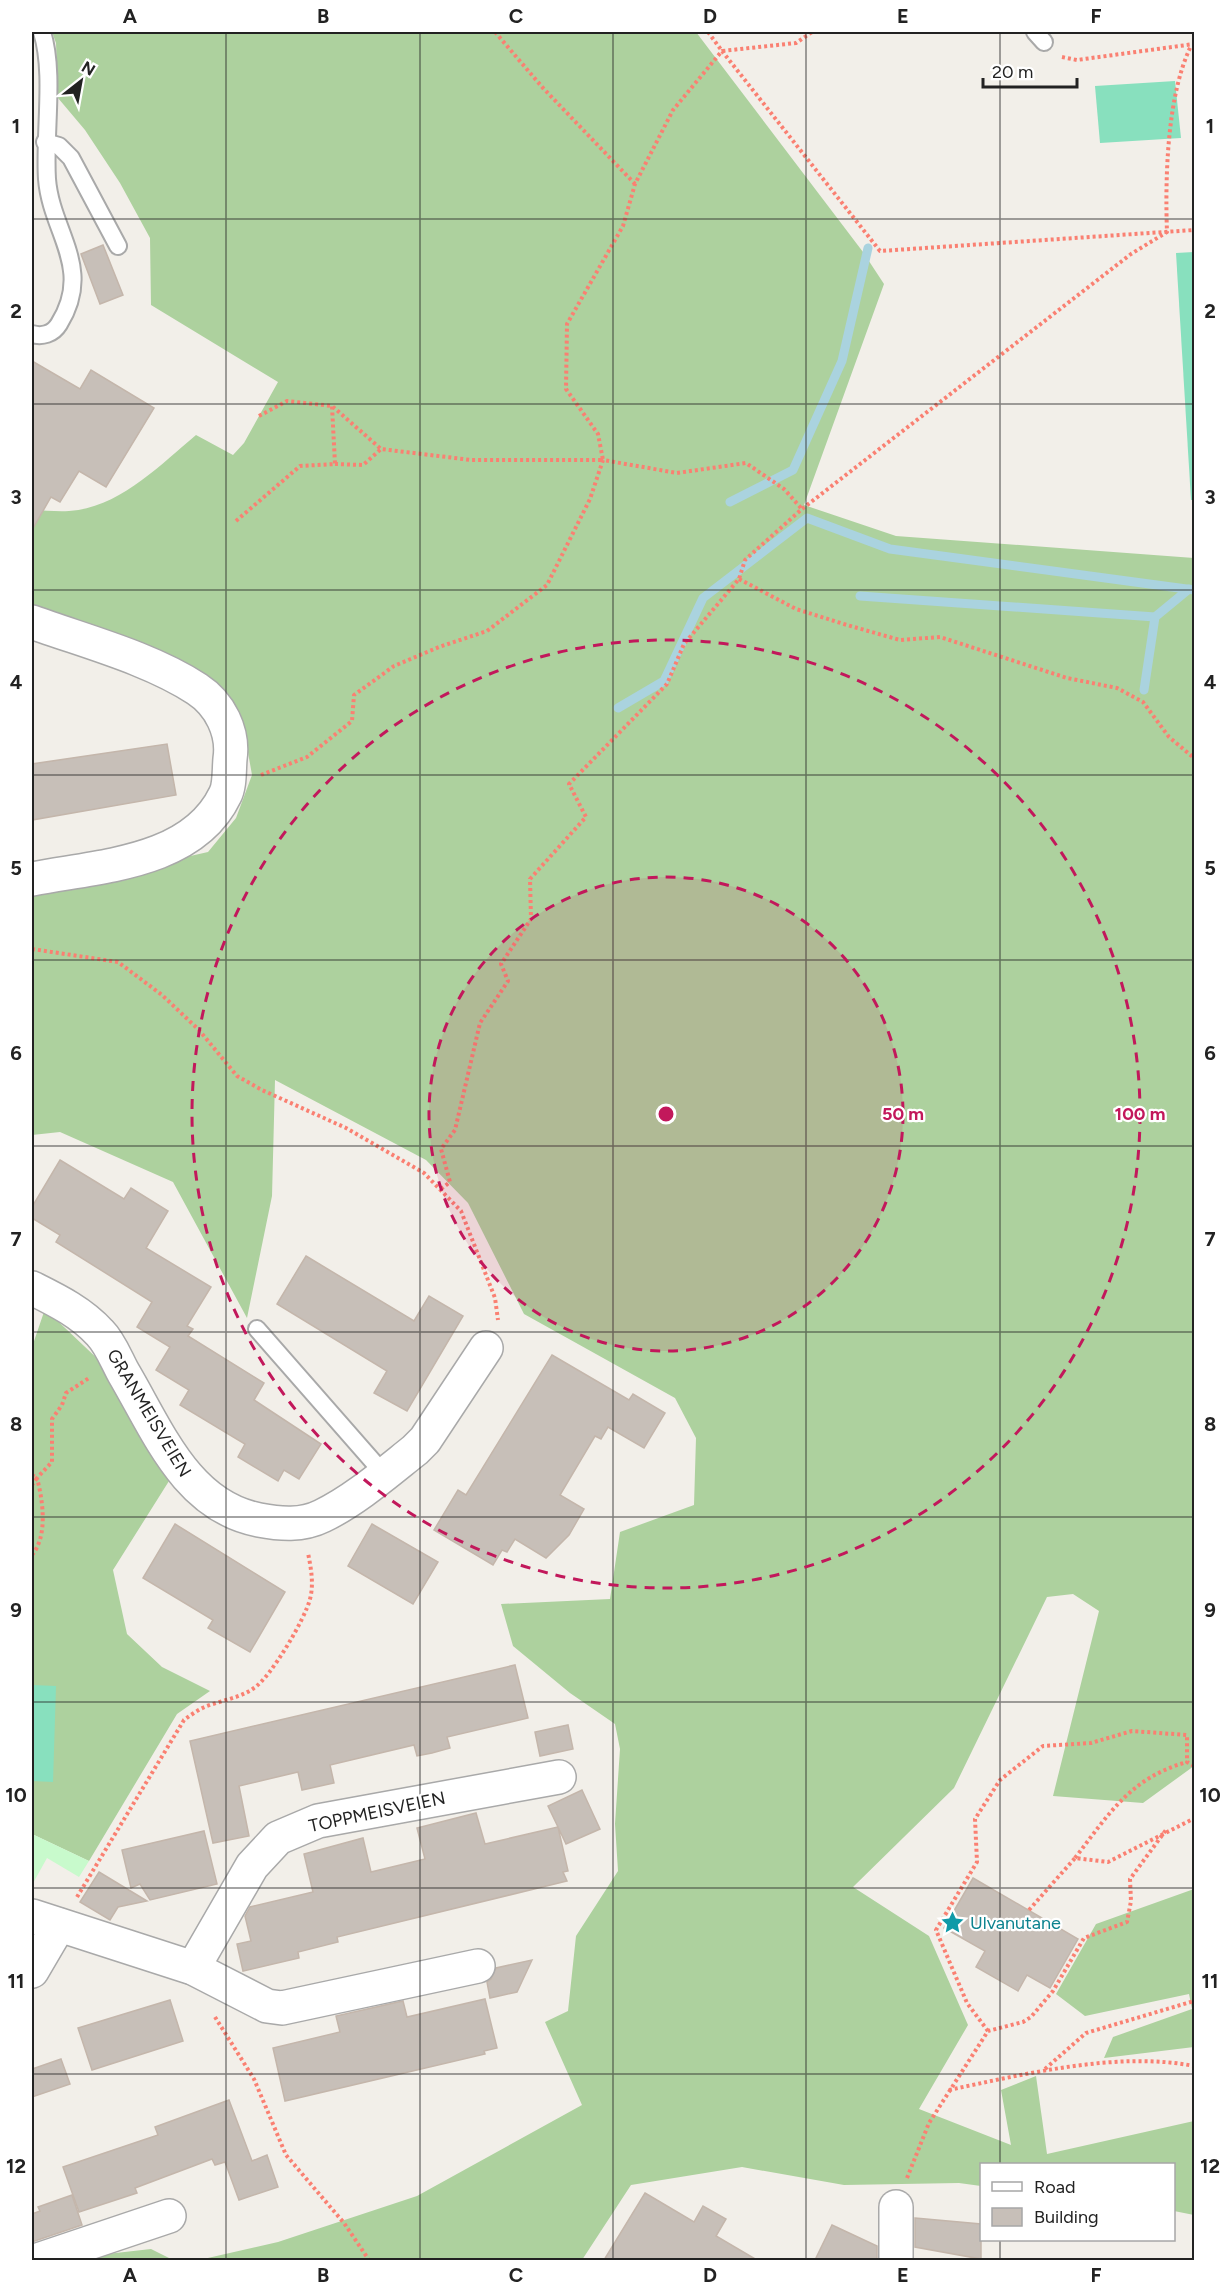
<svg xmlns="http://www.w3.org/2000/svg" width="1226" height="2292" font-family="Figtree,sans-serif">
	<style>
		.forest { fill: #add19e }
		.park { fill: #c8facc }
		.pitch { fill: #88e0be }
		.lines { fill: none; stroke-linecap: round; stroke-linejoin: round }
		.stream { stroke: #aad3df; stroke-width: 9 }
		.building { fill: #c7bfb8; stroke: #c4b6ab; stroke-width: 1.5 }
		.lane-casing { stroke: #a9a9a9; stroke-width: 20 }
		.street-casing { stroke: #a9a9a9; stroke-width: 36 }
		.path { stroke: #fa8072; stroke-width: 4; stroke-dasharray: 3 3; stroke-linecap: butt }
		.lane { stroke: #fff; stroke-width: 16 }
		.street { stroke: #fff; stroke-width: 33 }
		.grid { fill: none; stroke: #222; stroke-width: 1.5; stroke-opacity: 0.55 }
		.ring { fill: none; stroke: #c2185b; stroke-width: 3; stroke-dasharray: 10 8 }
		.labels { text-anchor: middle; dominant-baseline: central; stroke-width: 4.5; stroke-linejoin: round; paint-order: stroke }
		.street-label { font-size: 18px; fill: #222; stroke: #fff }
		.culture-label { font-size: 18px; fill: #0d838f; stroke: #fff; text-anchor: start }
		.centre { fill: #c2185b; stroke: #fff; stroke-width: 3 }
		.ring-label { font-size: 18px; text-anchor: middle; font-weight: bold; fill: #c2185b; stroke: #fff; stroke-width: 4.5; stroke-linejoin: round; paint-order: stroke }
		.neatline { fill: none; stroke: #222; stroke-width: 2 }
		.grid-label { font-size: 20px; text-anchor: middle; font-weight: bold; fill: #222 }
	</style>
	<rect width="100%" height="100%" fill="#f2efe9"/>
	<g class="forest">
		<path d="M 52,32 L 696,32 L 863,252 L 884,284 L 804,505 L 896,536 L 1194,558 L 1194,1766 L 1143,1803 L 1053,1796 L 1099,1611 L 1073,1594 L 1047,1597 L 954,1788 L 853,1887 L 929,1936 L 968,2025 L 919,2109 L 1011,2145 L 1001,2090 L 1036,2076 L 1047,2154 L 1194,2121 L 1194,2215 L 1174,2211 L 1174,2164 L 982,2164 L 981,2186 L 959,2183 L 844,2185 L 742,2167 L 631,2185 L 582,2260 L 199,2260 L 278,2242 L 417,2196 L 582,2105 L 545,2022 L 568,2011 L 576,1936 L 618,1871 L 615,1824 L 620,1749 L 615,1724 L 570,1693 L 513,1646 L 501,1604 L 610,1599 L 620,1532 L 694,1505 L 696,1438 L 675,1398 L 524,1314 L 468,1203 L 426,1160 L 275,1080 L 272,1196 L 247,1318 L 173,1182 L 60,1132 L 32,1135 L 32,897 L 40,890 L 208,852 L 236,818 L 252,775 L 243,724 L 228,698 L 204,673 L 124,638 L 32,612 L 32,510 C 44,510 57,512 69,511 C 119,508 160,465 196,435 L 233,455 L 244,443 L 278,382 L 151,305 L 150,238 L 120,183 L 85,130 L 58,98 L 56,43 Z"/>
		<path d="M 45,1309 L 103,1364 L 169,1481 L 113,1570 L 127,1634 L 162,1667 L 210,1691 L 177,1714 L 89,1861 L 32,1834 L 32,1347 Z"/>
		<path d="M 1194,1889 L 1194,2047 L 1104,2058 L 1113,2037 L 1192,2009 L 1189,1994 L 1085,2016 L 1056,1994 L 1096,1924 Z"/>
		<path d="M 151,2249 L 173,2260 L 87,2260 L 107,2254 Z"/>
	</g>
	<path class="park" d="M 32,1834 L 89,1861 L 79,1877 L 47,1858 L 32,1885 Z"/>
	<g class="pitch">
		<path d="M 1175,81 L 1181,138 L 1100,143 L 1095,86 Z"/>
		<path d="M 1194,252 L 1194,500 L 1191,500 L 1176,253 Z"/>
		<path d="M 32,1685 L 56,1686 L 53,1782 L 32,1781 Z"/>
	</g>
	<g class="lines">
		<g class="stream">
			<path d="M 730,502 L 793,470 L 842,361 L 868,248"/>
			<path d="M 860,596 L 1155,617"/>
			<path d="M 1144,690 L 1155,617 L 1189,589"/>
			<path d="M 618,708 L 664,681 L 703,598 L 807,518 L 890,549 L 1194,590"/>
		</g>
	</g>
	<g class="building">
		<path d="M 103,245 L 123,295 L 100,304 L 81,254 Z"/>
		<path d="M 32,361 L 80,389 L 91,370 L 154,408 L 106,487 L 79,471 L 60,502 L 51,497 L 32,530 Z"/>
		<path d="M 167,744 L 176,795 L 32,820 L 32,764 Z"/>
		<path d="M 60,1160 L 124,1199 L 131,1188 L 168,1211 L 146,1248 L 211,1287 L 187,1326 L 193,1329 L 188,1336 L 264,1383 L 254,1400 L 321,1444 L 299,1479 L 284,1470 L 278,1481 L 238,1457 L 245,1444 L 180,1405 L 189,1390 L 156,1370 L 170,1347 L 137,1327 L 152,1302 L 56,1242 L 60,1235 L 32,1218 L 32,1207 Z"/>
		<path d="M 306,1256 L 414,1321 L 429,1296 L 463,1316 L 407,1411 L 374,1393 L 387,1371 L 277,1304 Z"/>
		<path d="M 552,1355 L 629,1400 L 633,1394 L 665,1413 L 644,1448 L 608,1427 L 601,1439 L 595,1436 L 560,1495 L 584,1509 L 569,1535 L 546,1558 L 515,1539 L 507,1552 L 502,1550 L 493,1565 L 434,1530 L 458,1490 L 466,1495 Z"/>
		<path d="M 175,1524 L 285,1592 L 250,1652 L 208,1628 L 213,1620 L 143,1578 Z"/>
		<path d="M 372,1524 L 438,1562 L 413,1604 L 348,1566 Z"/>
		<path d="M 515,1665 L 528,1718 L 447,1737 L 450,1748 L 432,1753 L 417,1756 L 414,1745 L 330,1765 L 334,1783 L 302,1790 L 298,1772 L 239,1786 L 249,1836 L 213,1843 L 190,1741 Z"/>
		<path d="M 568,1725 L 573,1749 L 540,1756 L 535,1732 Z"/>
		<path d="M 582,1790 L 600,1829 L 566,1844 L 558,1827 L 568,1871 L 563,1872 L 567,1881 L 337,1937 L 338,1942 L 298,1952 L 299,1958 L 243,1971 L 237,1944 L 251,1941 L 245,1916 L 250,1907 L 313,1892 L 304,1854 L 363,1838 L 371,1872 L 425,1859 L 417,1828 L 476,1813 L 485,1844 L 558,1827 L 548,1806 Z"/>
		<path d="M 204,1831 L 217,1884 L 150,1900 L 140,1884 L 131,1888 L 122,1850 Z"/>
		<path d="M 99,1872 L 147,1901 L 118,1907 L 110,1920 L 80,1902 Z"/>
		<path d="M 973,1878 L 1078,1939 L 1050,1988 L 1027,1975 L 1018,1991 L 976,1967 L 985,1951 L 944,1928 Z"/>
		<path d="M 532,1960 L 517,1992 L 490,1998 L 487,1982 L 491,1979 L 496,1968 Z"/>
		<path d="M 485,1999 L 497,2048 L 484,2051 L 485,2054 L 285,2101 L 273,2048 L 340,2032 L 336,2016 L 403,2001 L 407,2017 Z"/>
		<path d="M 170,2000 L 183,2041 L 92,2070 L 78,2028 Z"/>
		<path d="M 61,2059 L 70,2084 L 32,2097 L 32,2069 Z"/>
		<path d="M 229,2100 L 252,2161 L 267,2155 L 278,2187 L 239,2200 L 225,2162 L 215,2165 L 212,2159 L 135,2188 L 137,2193 L 79,2212 L 63,2167 L 158,2135 L 155,2127 Z"/>
		<path d="M 645,2193 L 694,2222 L 703,2206 L 726,2219 L 716,2236 L 757,2260 L 604,2260 Z"/>
		<path d="M 72,2195 L 82,2225 L 32,2242 L 32,2214 L 40,2211 L 38,2207 Z"/>
		<path d="M 915,2218 L 981,2224 L 981,2259 L 915,2247 Z"/>
		<path d="M 832,2225 L 877,2246 L 877,2260 L 815,2260 Z"/>
	</g>
	<g class="lines">
		<defs>
			<g id="lane">
				<path d="M 1035,32 L 1044,42"/>
				<path d="M 45,142 L 59,146 L 71,158 L 118,246"/>
				<path d="M 32,334 C 42,337 53,334 59,324 C 94,268 51,232 47,179 C 44,133 55,73 42,32"/>
				<path d="M 257,1329 L 384,1474"/>
			</g>
			<g id="street">
				<path d="M 32,622 C 84,641 150,658 197,689 C 220,704 234,732 230,759 C 229,770 230,786 225,795 C 192,864 97,866 32,879"/>
				<path d="M 32,1288 C 56,1300 81,1312 100,1333 C 110,1343 116,1359 123,1372 C 158,1431 186,1506 259,1520 C 280,1524 302,1526 322,1516 C 355,1500 386,1473 415,1450 L 425,1440 L 486,1348"/>
				<path d="M 32,1916 L 193,1968 L 267,2006 L 282,2008 L 478,1966"/>
				<path d="M 193,1968 L 252,1866 L 278,1838 L 318,1821 L 559,1777"/>
				<path d="M 32,1971 L 59,1925"/>
				<path d="M 896,2207 L 896,2260"/>
				<path d="M 38,2260 L 169,2216"/>
			</g>
		</defs>
		<use href="#lane" class="lane-casing"/>
		<use href="#street" class="street-casing"/>
		<g class="path">
			<path d="M 495,32 L 543,88 L 635,184"/>
			<path d="M 708,32 L 722,51 L 796,43 L 812,32"/>
			<path d="M 1062,57 L 1077,60 L 1194,44"/>
			<path d="M 259,416 L 287,401 L 332,406 L 381,449 L 471,460 L 603,460 L 598,434 L 566,389 L 567,324 L 623,226 L 635,184 L 673,110 L 722,51 L 880,251 L 1194,230"/>
			<path d="M 335,464 L 363,465 L 381,449"/>
			<path d="M 236,521 L 300,466 L 335,464 L 332,406"/>
			<path d="M 739,579 L 796,609 L 847,625 L 900,640 L 940,637 L 1067,678 L 1117,688 L 1143,702 L 1169,737 L 1194,758"/>
			<path d="M 261,775 L 307,757 L 352,721 L 354,695 L 394,666 L 439,647 L 487,631 L 547,585 L 590,499 L 603,460 L 677,473 L 746,463 L 784,489 L 802,509"/>
			<path d="M 32,949 L 118,962 L 162,995 L 199,1030 L 237,1076 L 262,1090 L 346,1128 L 424,1173 L 461,1211 L 495,1298 L 498,1320"/>
			<path d="M 441,1189 L 450,1182 L 441,1149 L 455,1130 L 480,1023 L 508,981 L 501,964 L 531,919 L 530,879 L 586,817 L 569,784 L 667,684 L 684,644 L 739,579 L 745,560 L 802,509 L 1131,254 L 1167,232 C 1165,178 1167,95 1191,46"/>
			<path d="M 32,1475 L 37,1478 L 32,1485"/>
			<path d="M 32,1555 C 48,1536 43,1501 37,1478 L 52,1462 L 52,1419 L 62,1405 L 66,1393 L 89,1378"/>
			<path d="M 1075,1858 C 1109,1814 1130,1778 1187,1762"/>
			<path d="M 77,1897 L 184,1720 C 191,1715 199,1709 207,1706 C 223,1700 240,1698 254,1688 C 271,1677 305,1619 310,1599 C 314,1584 311,1568 308,1553"/>
			<path d="M 1029,1910 L 1075,1858 L 1108,1862 L 1193,1819"/>
			<path d="M 215,2017 L 254,2079 L 286,2155 L 344,2223 L 369,2260"/>
			<path d="M 988,2031 L 967,2003 L 936,1930 L 977,1862 L 975,1819 L 1000,1780 L 1043,1746 L 1091,1743 L 1132,1731 L 1187,1735 L 1187,1762 L 1194,1766"/>
			<path d="M 1045,2069 L 1086,2033 L 1194,2001"/>
			<path d="M 949,2090 C 1025,2074 1118,2051 1194,2066"/>
			<path d="M 907,2178 L 929,2123 L 988,2031 L 1023,2022 L 1031,2017 L 1053,1991 L 1084,1938 L 1127,1922 L 1131,1901 L 1130,1879 L 1166,1830"/>
		</g>
		<use href="#lane" class="lane"/>
		<use href="#street" class="street"/>
	</g>
	<path class="grid" d="M 226,32 L 226,2260M 420,32 L 420,2260M 613,32 L 613,2260M 806,32 L 806,2260M 1000,32 L 1000,2164M 32,219 L 1194,219M 32,404 L 1194,404M 32,590 L 1194,590M 32,775 L 1194,775M 32,960 L 1194,960M 32,1146 L 1194,1146M 32,1332 L 1194,1332M 32,1517 L 1194,1517M 32,1702 L 1194,1702M 32,1888 L 1194,1888M 32,2074 L 1194,2074M 1000,2240 L 1000,2260"/>
	<circle cx="666" cy="1114" r="237" fill="#c2185b" fill-opacity=".12"/>
	<g class="ring">
		<circle cx="666" cy="1114" r="237"/>
		<circle cx="666" cy="1114" r="474"/>
	</g>
	<defs>
		<symbol id="sight-bare" viewBox="-9 -9 18 18"><path d="M0-6L1.8-2.2L6-1.7L2.9 1.2L3.7 5.4L0 3.3L-3.7 5.4L-2.9 1.2L-6-1.7L-1.8-2.2Z" fill="#0f9aa8" stroke="#fff" stroke-width="2.5" paint-order="stroke"/></symbol>
	</defs>
	<g fill-rule="evenodd">
		<use href="#sight-bare" x="936" y="1906" width="33" height="33"/>
	</g>
	<g class="labels">
		<g class="street-label">
			<text transform="translate(149 1413) rotate(59)">GRANMEISVEIEN</text>
			<text transform="translate(377 1812) rotate(-12)">TOPPMEISVEIEN</text>
		</g>
		<g class="culture-label">
			<text x="970" y="1923">Ulvanutane</text>
		</g>
	</g>
	<circle cx="666" cy="1114" r="9" class="centre"/>
	<g class="ring-label">
		<text x="903" y="1120">50 m</text>
		<text x="1140" y="1120">100 m</text>
	</g>
	<rect width="1226" height="2292" fill="none" stroke="#ffffff" stroke-width="66"/>
	<rect x="980" y="2163" width="195" height="78" fill="#ffffff" stroke="#a7a7a7" stroke-width="1.5"/>
	<rect x="992" y="2182" width="30" height="9" fill="#ffffff" stroke="#a7a7a7" stroke-width="1.5"/>
	<text x="1034" y="2193" font-size="18" fill="#222222">Road</text>
	<rect x="992" y="2208" width="30" height="18" fill="#c7bfb8" stroke="#a7a7a7" stroke-width="1.5"/>
	<text x="1034" y="2223" font-size="18" fill="#222222">Building</text>
	<g transform="translate(81 81) rotate(31)" stroke="#ffffff" stroke-width="4.5" paint-order="stroke">
	<path d="M0-4.5L10 22L0 15L-10 22Z" fill="#222222"/>
	<text y="-9" font-size="16" font-weight="bold" text-anchor="middle" fill="#222222">N</text>
	</g>
	<path d="M983 78v9h94v-9" fill="none" stroke="#222222" stroke-width="3"/>
	<text x="992" y="78" font-size="18" fill="#222222" stroke="#ffffff" stroke-width="4.5" paint-order="stroke">20 m</text>
	<rect x="33" y="33" width="1160" height="2226" class="neatline"/>
	<g class="grid-label">
		<text x="130" y="23">A</text>
		<text x="323" y="23">B</text>
		<text x="516" y="23">C</text>
		<text x="710" y="23">D</text>
		<text x="903" y="23">E</text>
		<text x="1096" y="23">F</text>
		<text x="16" y="133">1</text>
		<text x="1210" y="133">1</text>
		<text x="16" y="318">2</text>
		<text x="1210" y="318">2</text>
		<text x="16" y="504">3</text>
		<text x="1210" y="504">3</text>
		<text x="16" y="689">4</text>
		<text x="1210" y="689">4</text>
		<text x="16" y="875">5</text>
		<text x="1210" y="875">5</text>
		<text x="16" y="1060">6</text>
		<text x="1210" y="1060">6</text>
		<text x="16" y="1246">7</text>
		<text x="1210" y="1246">7</text>
		<text x="16" y="1431">8</text>
		<text x="1210" y="1431">8</text>
		<text x="16" y="1617">9</text>
		<text x="1210" y="1617">9</text>
		<text x="16" y="1802">10</text>
		<text x="1210" y="1802">10</text>
		<text x="16" y="1988">11</text>
		<text x="1210" y="1988">11</text>
		<text x="16" y="2173">12</text>
		<text x="1210" y="2173">12</text>
		<text x="130" y="2282">A</text>
		<text x="323" y="2282">B</text>
		<text x="516" y="2282">C</text>
		<text x="710" y="2282">D</text>
		<text x="903" y="2282">E</text>
		<text x="1096" y="2282">F</text>
	</g>
</svg>
